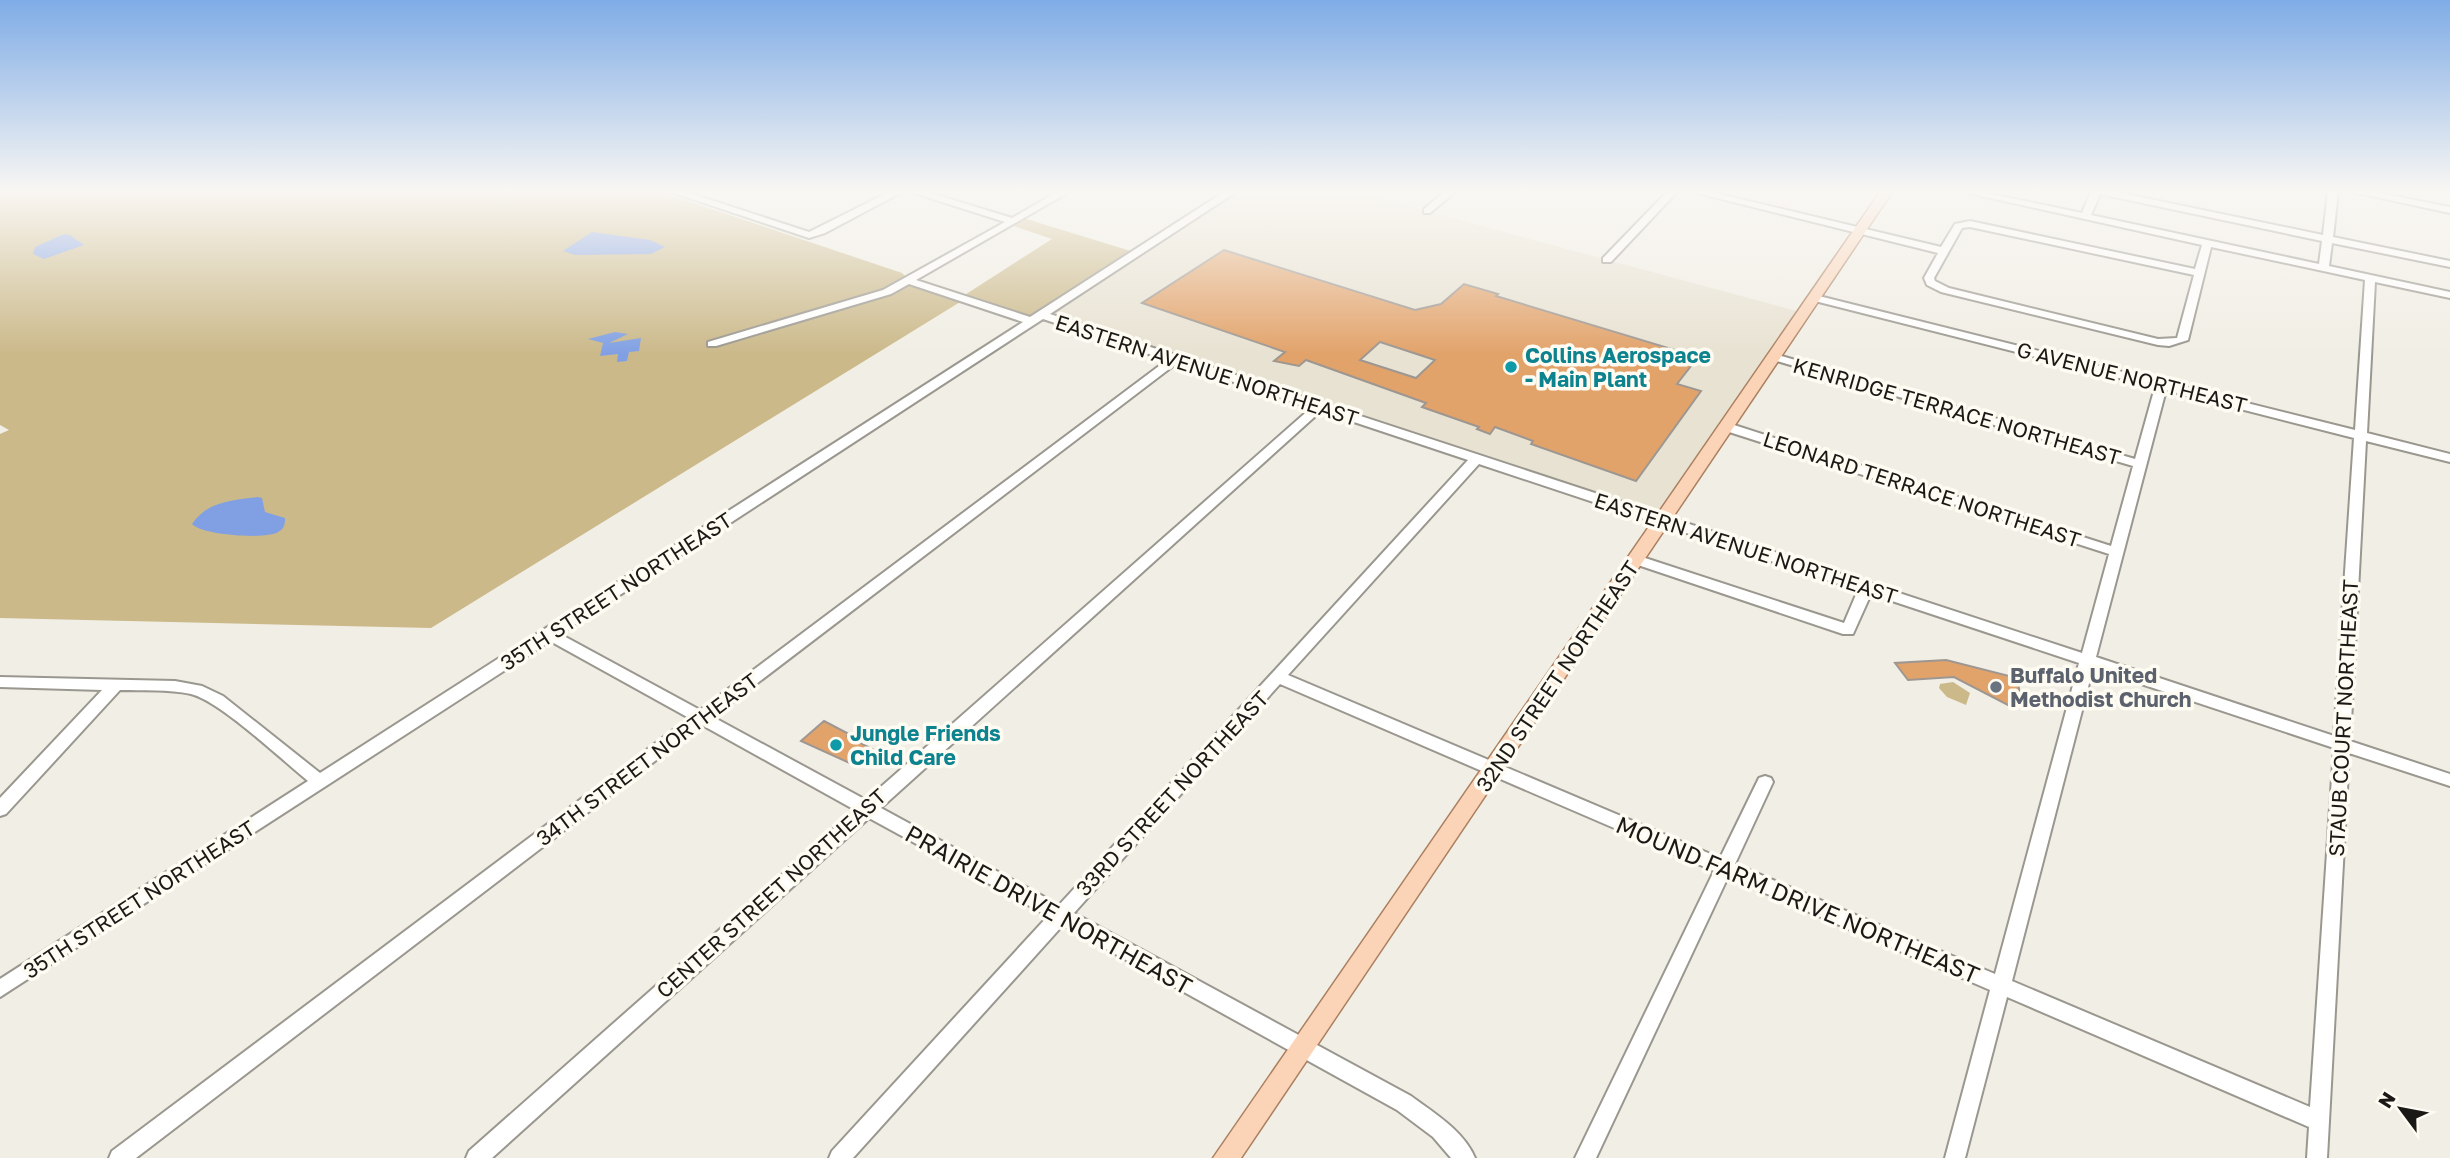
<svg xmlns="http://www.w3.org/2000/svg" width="2450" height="1158" font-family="'Golos Text',sans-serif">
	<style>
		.built { fill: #e8e2d2 }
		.green { fill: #cbb98a }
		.water { fill: #81a0e3 }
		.building { fill: #e2a36b; stroke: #9e9791; stroke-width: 2; fill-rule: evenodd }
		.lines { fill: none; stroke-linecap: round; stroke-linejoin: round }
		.minor-casing { stroke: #9a978f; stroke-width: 4 }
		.major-casing { stroke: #ab8061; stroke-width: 3 }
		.minor { fill: #fff; fill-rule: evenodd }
		.major { fill: #fbd4b8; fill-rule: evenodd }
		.culture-dot { fill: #0f9aa8; stroke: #fefbf2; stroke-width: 2.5 }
		.worship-dot { fill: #6b7280; stroke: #fefbf2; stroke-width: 2.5 }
		.labels { text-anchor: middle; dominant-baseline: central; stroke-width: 7; stroke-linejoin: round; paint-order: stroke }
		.culture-label { font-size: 21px; font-weight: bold; fill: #0d838f; stroke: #fefbf2; text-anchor: start }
		.street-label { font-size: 21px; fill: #1a1916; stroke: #fefbf2 }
		.worship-label { font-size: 21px; font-weight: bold; fill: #5b616d; stroke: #fefbf2; text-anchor: start }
		.near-street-label { font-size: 24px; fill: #1a1916; stroke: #fefbf2 }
	</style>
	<rect width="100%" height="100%" fill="#f1eee5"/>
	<path class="built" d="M 1231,192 L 1356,192 L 1804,313 L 1663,521 L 1042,315 Z"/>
	<g class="green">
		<path d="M 0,192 L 661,192 L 902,273 L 910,281 L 960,298 L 1052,239 L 1008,224 L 1020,217 L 1137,253 L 1032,321 L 965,299 L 431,628 L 0,618 L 0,434 L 9,430 L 0,425 Z"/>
		<path d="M 1953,682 L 1970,693 L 1966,705 L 1947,697 L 1939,688 L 1940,684 Z"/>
	</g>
	<g class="water">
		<path d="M 592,232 L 650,240 L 665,247 L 651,254 L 575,255 L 563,251 Z"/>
		<path d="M 64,234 L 70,235 L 84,245 L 44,259 L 33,254 L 35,247 Z"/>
		<path d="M 615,332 L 628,334 L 609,343 L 641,338 L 639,351 L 629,352 L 627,361 L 617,362 L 618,354 L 600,356 L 603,343 L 588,339 Z"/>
		<path d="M 258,497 L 262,498 L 265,512 L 285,518 C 285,525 284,529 278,532 C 266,540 201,535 192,524 C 207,501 234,500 258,497 Z"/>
	</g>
	<g class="building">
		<path d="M 1224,250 L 1415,310 L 1441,304 L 1464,284 L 1498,294 L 1496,296 L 1698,357 L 1677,384 L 1701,391 L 1636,481 L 1531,444 L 1533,441 L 1495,427 L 1490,434 L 1477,429 L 1479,427 L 1422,407 L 1426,403 L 1306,360 L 1299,366 L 1274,361 L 1285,352 L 1142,303 ZM 1380,342 L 1435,360 L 1416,378 L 1360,360 Z"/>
		<path d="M 1946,660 L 2017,678 L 2020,694 L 2008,705 L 1954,677 L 1908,680 L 1895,663 Z"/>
		<path d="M 824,721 L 849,734 L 847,736 L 872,749 L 854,765 L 801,741 Z"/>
	</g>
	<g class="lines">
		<defs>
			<g id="minor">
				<path d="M 671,192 L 686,192 L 809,232 L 889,192 L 902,192 L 825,233 L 809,238 Z"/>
				<path d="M 911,192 L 927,192 L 1012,218 L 1057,192 L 1069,192 L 916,280 L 1030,317 L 1224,192 L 1236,192 L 1050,314 L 2082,653 L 2109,554 L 1723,430 L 1721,427 L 1723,424 L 1731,424 L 2111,546 L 2133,466 L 1770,359 L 1768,357 L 1770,355 L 1778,355 L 2135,459 L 2155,387 L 1811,300 L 1811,296 L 1815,295 L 2355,430 L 2365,280 L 2211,247 L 2188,340 L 2169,346 L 2158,345 L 1941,292 L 1927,285 L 1924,278 L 1938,253 L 1693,192 L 1711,192 L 1941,247 L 1955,224 L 1970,221 L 2195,269 L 2202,245 L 1963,192 L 1982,192 L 2082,213 L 2091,192 L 2116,192 L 2323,235 L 2328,192 L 2338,192 L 2333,237 L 2450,261 L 2450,267 L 2332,243 L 2329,266 L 2450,292 L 2450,298 L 2375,282 L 2367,433 L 2450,454 L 2450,462 L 2366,441 L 2350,741 L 2450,774 L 2450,786 L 2349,753 L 2327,1158 L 2307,1158 L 2309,1127 L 2007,997 L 1965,1158 L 1945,1158 L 1990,990 L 1728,877 L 1596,1158 L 1575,1158 L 1714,871 L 1280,684 L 1074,913 L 1411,1096 C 1434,1113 1464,1131 1475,1158 L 1451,1158 L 1433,1137 L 1397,1110 L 1063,925 L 853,1158 L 829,1158 L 832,1151 L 1048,916 L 869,818 L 492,1158 L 466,1158 L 469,1151 L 855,810 L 702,725 L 136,1158 L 109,1158 L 112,1151 L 689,718 L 550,641 L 0,997 L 0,979 L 308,781 C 282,760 220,701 191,694 C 168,689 143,691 120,690 L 6,814 L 0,816 L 0,798 L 102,690 L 0,687 L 0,677 L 175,681 L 202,686 L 223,696 L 320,773 L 1023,322 L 909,284 L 891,294 L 716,346 L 708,346 L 708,342 L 883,290 L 1005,222 ZM 2100,194 L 2322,241 L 2319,264 L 2091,215 ZM 1970,227 L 2194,275 L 2177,338 L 2158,339 L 1949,288 L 1935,281 L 1934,278 L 1962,228 ZM 1043,319 L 1167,360 L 700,710 L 560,634 ZM 1177,363 L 1311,408 L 866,800 L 713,717 ZM 2166,390 L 2354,438 L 2334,736 L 2096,657 ZM 1321,411 L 1468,460 L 1059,905 L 881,808 ZM 1479,464 L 1858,590 L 1844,623 L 1642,557 L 1632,557 L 1630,560 L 1632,563 L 1843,634 L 1853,634 L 1871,594 L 2079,663 L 1995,974 L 1735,864 L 1773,782 L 1771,778 L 1765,776 L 1759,778 L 1720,858 L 1288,675 ZM 2093,668 L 2334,748 L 2310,1107 L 2012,981 Z"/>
				<path d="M 1444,192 L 1455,192 L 1430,213 L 1424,213 L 1424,209 Z"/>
				<path d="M 1667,192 L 1677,192 L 1611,262 L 1603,262 L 1603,258 Z"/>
				<path d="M 2353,192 L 2374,192 L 2450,207 L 2450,213 Z"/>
			</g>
			<path id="major" d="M 1880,192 L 1892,192 L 1241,1158 L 1213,1158 Z"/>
		</defs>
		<use href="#minor" class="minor-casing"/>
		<use href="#major" class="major-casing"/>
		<use href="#minor" class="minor"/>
		<use href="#major" class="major"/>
	</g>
	<linearGradient id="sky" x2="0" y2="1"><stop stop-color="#7face6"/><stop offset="0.54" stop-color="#f9f7f3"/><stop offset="1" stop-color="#f9f7f3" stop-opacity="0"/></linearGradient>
	<rect width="2450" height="354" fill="url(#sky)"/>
	<g class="culture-dot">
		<circle cx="1511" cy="367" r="7"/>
		<circle cx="836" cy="745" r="7"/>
	</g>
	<circle class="worship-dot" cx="1996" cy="687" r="7"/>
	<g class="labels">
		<g class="culture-label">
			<text x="1525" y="355">Collins Aerospace<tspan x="1525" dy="24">- Main Plant</tspan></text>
			<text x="850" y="733">Jungle Friends<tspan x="850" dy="24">Child Care</tspan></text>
		</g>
		<g class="street-label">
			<text transform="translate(1207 370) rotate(18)">EASTERN AVENUE NORTHEAST</text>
			<text transform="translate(2132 377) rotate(14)">G AVENUE NORTHEAST</text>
			<text transform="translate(1957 411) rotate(16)">KENRIDGE TERRACE NORTHEAST</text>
			<text transform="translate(1922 489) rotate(18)">LEONARD TERRACE NORTHEAST</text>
			<text transform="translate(1746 548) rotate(18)">EASTERN AVENUE NORTHEAST</text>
			<text transform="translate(616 591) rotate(-33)">35TH STREET NORTHEAST</text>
			<text transform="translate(1557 676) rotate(-56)">32ND STREET NORTHEAST</text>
			<text transform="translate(2343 718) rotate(-87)">STAUB COURT NORTHEAST</text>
			<text transform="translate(647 759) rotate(-37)">34TH STREET NORTHEAST</text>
			<text transform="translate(1172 793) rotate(-47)">33RD STREET NORTHEAST</text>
			<text transform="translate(771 893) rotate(-42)">CENTER STREET NORTHEAST</text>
			<text transform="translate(139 899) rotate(-33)">35TH STREET NORTHEAST</text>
		</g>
		<g class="worship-label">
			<text x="2010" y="675">Buffalo United<tspan x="2010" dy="24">Methodist Church</tspan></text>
		</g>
		<g class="near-street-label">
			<text transform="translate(1798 899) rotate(23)">MOUND FARM DRIVE NORTHEAST</text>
			<text transform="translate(1049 909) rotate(29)">PRAIRIE DRIVE NORTHEAST</text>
		</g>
	</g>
	<g transform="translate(2401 1109) rotate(302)" stroke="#fefbf2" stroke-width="5" paint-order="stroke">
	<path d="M0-5L12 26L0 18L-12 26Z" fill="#1a1916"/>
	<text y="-10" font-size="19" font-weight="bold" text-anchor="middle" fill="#1a1916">N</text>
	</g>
</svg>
